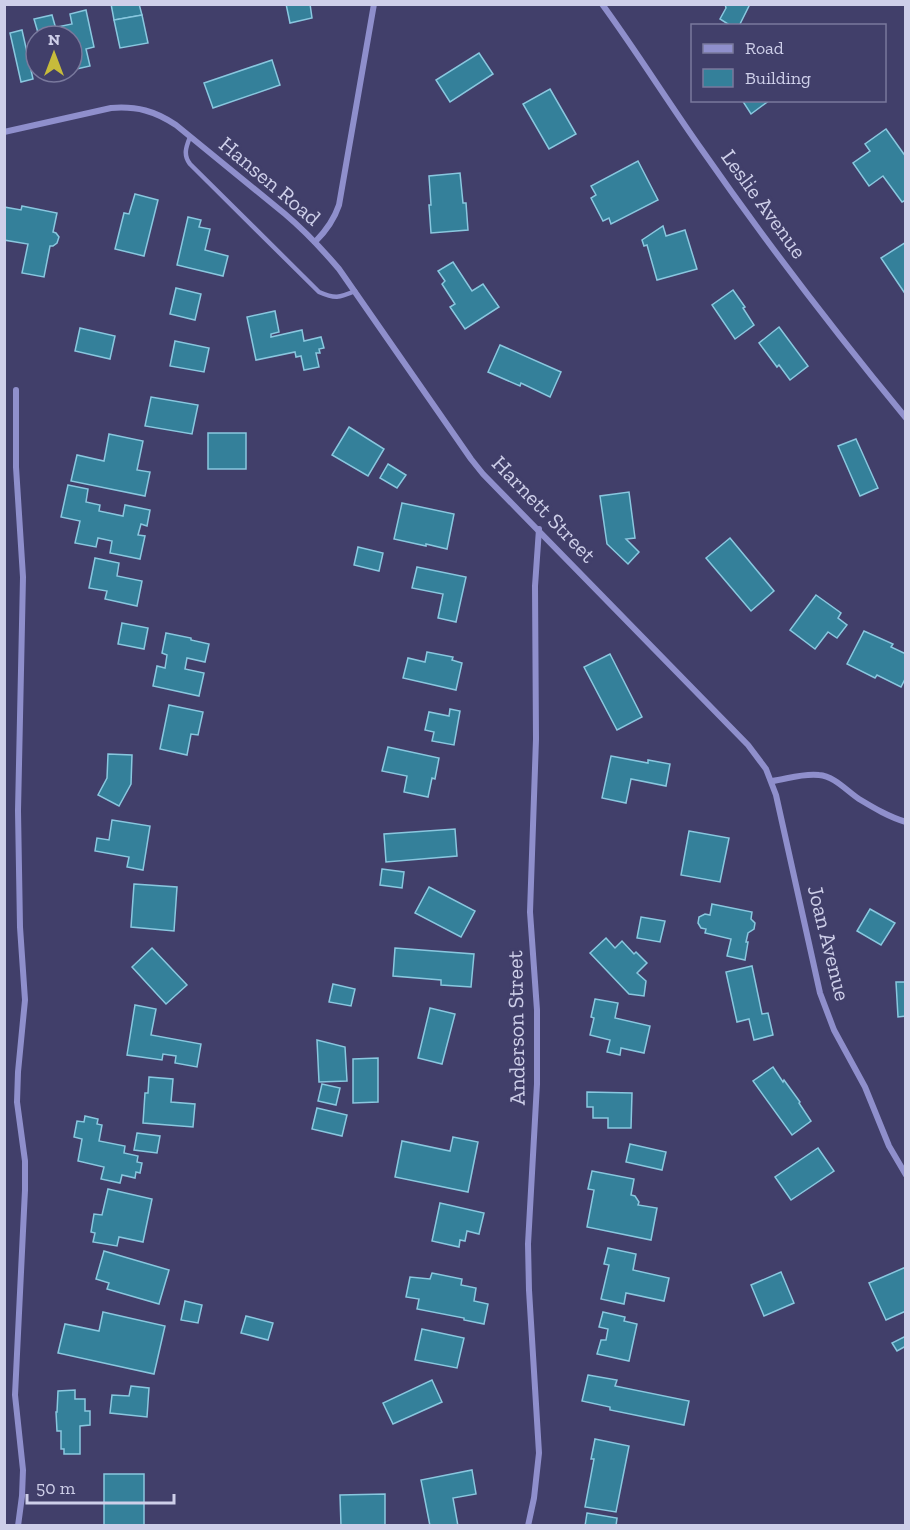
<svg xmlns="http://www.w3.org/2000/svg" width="910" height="1530" font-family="'Zilla Slab',serif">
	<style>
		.building { fill: #34809a; stroke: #89c7df; stroke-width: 1.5 }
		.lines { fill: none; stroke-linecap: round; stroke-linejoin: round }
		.lane { stroke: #8f8fcc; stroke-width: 4.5 }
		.street { stroke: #8f8fcc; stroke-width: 6 }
		.labels { text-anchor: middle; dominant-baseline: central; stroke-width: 6; stroke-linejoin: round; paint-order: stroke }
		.street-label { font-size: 22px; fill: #cecfe9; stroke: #413f6a }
	</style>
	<rect width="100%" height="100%" fill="#413f6a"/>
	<g class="building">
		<path d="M 111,4 L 139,4 L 142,15 L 114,20 Z"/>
		<path d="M 286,4 L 310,4 L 312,18 L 290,23 Z"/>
		<path d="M 725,4 L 750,4 L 739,26 L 731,26 L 720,19 L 726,8 Z"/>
		<path d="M 86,10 L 94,47 L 86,49 L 90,66 L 72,70 L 72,36 L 60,36 L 57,27 L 72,24 L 70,14 Z"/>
		<path d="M 52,15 L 58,36 L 39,36 L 34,19 Z"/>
		<path d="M 142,15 L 148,43 L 120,48 L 114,20 Z"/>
		<path d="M 22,30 L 33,79 L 21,82 L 10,33 Z"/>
		<path d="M 479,53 L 493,74 L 450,102 L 436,80 Z"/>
		<path d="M 272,60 L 280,85 L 213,108 L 204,83 Z"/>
		<path d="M 550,89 L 576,134 L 549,149 L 523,104 Z"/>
		<path d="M 742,100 L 770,100 L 751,114 Z"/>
		<path d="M 886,129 L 906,157 L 906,200 L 902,202 L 883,176 L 869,186 L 853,163 L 870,151 L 865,144 Z"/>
		<path d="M 638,161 L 658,200 L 611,224 L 609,218 L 603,221 L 591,198 L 596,195 L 591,186 Z"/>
		<path d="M 460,173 L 463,203 L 466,203 L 468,230 L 431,233 L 429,205 L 431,205 L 429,176 Z"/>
		<path d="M 135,194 L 158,200 L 144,256 L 115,249 L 124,213 L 129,214 Z"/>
		<path d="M 22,206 L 57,213 L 53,232 L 56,233 L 59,237 L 57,243 L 53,246 L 50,246 L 44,277 L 22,273 L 28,244 L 4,240 L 4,207 L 21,210 Z"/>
		<path d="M 188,217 L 201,220 L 199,227 L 210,229 L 205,250 L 228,256 L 223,276 L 177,265 Z"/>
		<path d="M 663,226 L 666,236 L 685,230 L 697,269 L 657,280 L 647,245 L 644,246 L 642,240 Z"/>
		<path d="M 906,242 L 906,295 L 881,258 Z"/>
		<path d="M 453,262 L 472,291 L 483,284 L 499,307 L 465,329 L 450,307 L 455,304 L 442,284 L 445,281 L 438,271 Z"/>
		<path d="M 176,288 L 201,294 L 195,320 L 170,314 Z"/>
		<path d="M 733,290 L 745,307 L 743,308 L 754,325 L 735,339 L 712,305 Z"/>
		<path d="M 275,311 L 279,332 L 271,334 L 271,337 L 302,330 L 304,341 L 321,337 L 324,348 L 319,349 L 320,353 L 316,353 L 319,367 L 304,370 L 301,356 L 296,357 L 295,352 L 256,360 L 247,317 Z"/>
		<path d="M 779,327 L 808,366 L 790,380 L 779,365 L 777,367 L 759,343 Z"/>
		<path d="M 80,328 L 115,336 L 110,359 L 75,351 Z"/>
		<path d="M 175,341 L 209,348 L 204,372 L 170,366 Z"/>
		<path d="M 500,345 L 561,372 L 550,397 L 521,383 L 520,386 L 488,372 Z"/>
		<path d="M 151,397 L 198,405 L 192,434 L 145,426 Z"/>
		<path d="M 349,427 L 384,449 L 368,476 L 332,455 Z"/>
		<rect x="208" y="433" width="38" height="36"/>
		<path d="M 109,434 L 143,441 L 137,470 L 150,472 L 145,496 L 71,481 L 77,455 L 104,461 Z"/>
		<path d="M 856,439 L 878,488 L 860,496 L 838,446 Z"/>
		<path d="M 388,464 L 406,475 L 397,488 L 380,478 Z"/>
		<path d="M 68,485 L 88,489 L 86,502 L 100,505 L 99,511 L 123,516 L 125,505 L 150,510 L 147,526 L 141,524 L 138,535 L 145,536 L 140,559 L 110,553 L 112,541 L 98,538 L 96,547 L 75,543 L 80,521 L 61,517 Z"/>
		<path d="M 629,492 L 635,538 L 626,539 L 639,552 L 628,564 L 607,544 L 600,496 Z"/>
		<path d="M 402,503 L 454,514 L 447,549 L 426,544 L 426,546 L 394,539 Z"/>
		<path d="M 730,538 L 774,591 L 751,611 L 706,558 Z"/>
		<path d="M 358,547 L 383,553 L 379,571 L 354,565 Z"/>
		<path d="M 95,558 L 119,563 L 117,576 L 142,581 L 137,606 L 105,599 L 107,591 L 89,588 Z"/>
		<path d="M 417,567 L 466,577 L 456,622 L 438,618 L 443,594 L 412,588 Z"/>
		<path d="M 816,595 L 841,613 L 838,618 L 847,625 L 837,638 L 828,632 L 815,649 L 790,630 Z"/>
		<path d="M 122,623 L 148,628 L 144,649 L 118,644 Z"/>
		<path d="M 864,631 L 893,644 L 891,647 L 906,654 L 906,677 L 901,687 L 877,675 L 875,678 L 847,664 Z"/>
		<path d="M 166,633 L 191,638 L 191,640 L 209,644 L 205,662 L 187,658 L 185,669 L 204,673 L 199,696 L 153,686 L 157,666 L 165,668 L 167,655 L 162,653 Z"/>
		<path d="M 427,652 L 453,657 L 452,660 L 462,663 L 456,690 L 403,678 L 408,658 L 425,662 Z"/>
		<path d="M 610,654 L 642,717 L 617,730 L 584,667 Z"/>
		<path d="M 169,705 L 203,712 L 198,735 L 191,734 L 187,755 L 160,749 Z"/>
		<path d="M 450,709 L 460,711 L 454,745 L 432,741 L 434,732 L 425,730 L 429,712 L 449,716 Z"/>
		<path d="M 388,747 L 439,758 L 435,779 L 432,778 L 428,797 L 404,792 L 407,776 L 382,771 Z"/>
		<path d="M 108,754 L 132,755 L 131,784 L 119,806 L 98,795 L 107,778 Z"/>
		<path d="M 611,756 L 648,763 L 648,760 L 670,764 L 666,786 L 631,779 L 626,803 L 602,798 Z"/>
		<path d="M 112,820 L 150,826 L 143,870 L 127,867 L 129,857 L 95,851 L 97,838 L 109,840 Z"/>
		<path d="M 455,829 L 457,856 L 386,862 L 384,834 Z"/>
		<path d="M 689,831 L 729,838 L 720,882 L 681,875 Z"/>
		<path d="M 382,869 L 404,872 L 402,888 L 380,885 Z"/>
		<path d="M 134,884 L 177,887 L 174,931 L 131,927 Z"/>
		<path d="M 429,887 L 475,911 L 461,937 L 415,913 Z"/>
		<path d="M 712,904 L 752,912 L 751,919 L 755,923 L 754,929 L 748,933 L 746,942 L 748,942 L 745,960 L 727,956 L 731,939 L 705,933 L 706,929 L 701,928 L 698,923 L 699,917 L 705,914 L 710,915 Z"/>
		<path d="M 870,909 L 895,923 L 881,945 L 857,931 Z"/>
		<path d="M 641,917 L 665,921 L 660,942 L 637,938 Z"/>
		<path d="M 606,938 L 615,948 L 622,941 L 634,954 L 636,952 L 647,963 L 637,973 L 646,981 L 644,996 L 629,994 L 590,953 Z"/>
		<path d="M 152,948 L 187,985 L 166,1004 L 132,967 Z"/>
		<path d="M 395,948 L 474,954 L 471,987 L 441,985 L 441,980 L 393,976 Z"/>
		<path d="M 752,966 L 762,1014 L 768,1013 L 773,1035 L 754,1040 L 749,1019 L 737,1022 L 726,972 Z"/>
		<path d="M 896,982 L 906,982 L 906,1016 L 898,1017 Z"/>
		<path d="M 333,984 L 355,989 L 351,1006 L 329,1002 Z"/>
		<path d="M 595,999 L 618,1003 L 615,1018 L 650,1026 L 644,1053 L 621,1048 L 620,1055 L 607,1052 L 610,1040 L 590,1035 L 594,1018 L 591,1017 Z"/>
		<path d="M 135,1005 L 156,1009 L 151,1035 L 201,1044 L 197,1067 L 175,1063 L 176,1056 L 163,1054 L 162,1060 L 127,1055 Z"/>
		<path d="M 430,1008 L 455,1014 L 442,1064 L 418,1058 Z"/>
		<path d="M 317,1040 L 345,1047 L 347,1081 L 319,1082 Z"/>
		<path d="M 378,1058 L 378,1102 L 353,1103 L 353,1059 Z"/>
		<path d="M 773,1067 L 783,1082 L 784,1080 L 800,1102 L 799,1103 L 811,1121 L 792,1135 L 753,1081 Z"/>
		<path d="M 149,1077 L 173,1079 L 171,1102 L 195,1104 L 193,1127 L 143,1123 L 145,1093 L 148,1093 Z"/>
		<path d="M 322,1084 L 340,1088 L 336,1105 L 318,1101 Z"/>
		<path d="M 587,1092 L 632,1093 L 631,1128 L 608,1128 L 608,1118 L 593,1118 L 593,1107 L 587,1107 Z"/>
		<path d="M 317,1108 L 347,1115 L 342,1136 L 312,1129 Z"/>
		<path d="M 85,1116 L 98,1119 L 97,1124 L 102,1125 L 99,1141 L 125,1146 L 124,1153 L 138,1156 L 137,1162 L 142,1163 L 140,1173 L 136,1172 L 135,1178 L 122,1175 L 120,1183 L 101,1179 L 104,1167 L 78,1161 L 82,1139 L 74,1137 L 77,1121 L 84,1122 Z"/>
		<path d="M 137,1133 L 160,1136 L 157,1153 L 134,1150 Z"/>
		<path d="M 453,1137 L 478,1142 L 468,1192 L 395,1177 L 402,1141 L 450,1151 Z"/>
		<path d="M 630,1144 L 666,1152 L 662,1170 L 626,1162 Z"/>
		<path d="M 818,1148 L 834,1171 L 791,1200 L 775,1177 Z"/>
		<path d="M 592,1171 L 634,1179 L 631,1195 L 635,1196 L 639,1202 L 638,1205 L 657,1208 L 651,1240 L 587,1227 L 594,1190 L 588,1189 Z"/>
		<path d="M 108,1189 L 152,1199 L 143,1242 L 119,1237 L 117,1246 L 93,1242 L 95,1233 L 91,1232 L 94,1214 L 102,1215 Z"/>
		<path d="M 440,1203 L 484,1213 L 479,1234 L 467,1231 L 465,1241 L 460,1240 L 459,1247 L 432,1241 Z"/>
		<path d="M 608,1248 L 636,1254 L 633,1270 L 669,1278 L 664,1301 L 626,1293 L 624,1304 L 601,1299 L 609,1265 L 604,1264 Z"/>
		<path d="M 104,1251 L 169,1270 L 159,1304 L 107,1289 L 109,1283 L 96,1279 Z"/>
		<path d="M 906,1267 L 906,1311 L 886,1320 L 869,1283 Z"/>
		<path d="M 781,1272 L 794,1303 L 764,1316 L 751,1285 Z"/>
		<path d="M 432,1273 L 462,1279 L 461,1285 L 476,1288 L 474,1301 L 488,1304 L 484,1324 L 464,1320 L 464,1318 L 417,1309 L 419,1299 L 406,1297 L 410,1277 L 430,1279 Z"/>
		<path d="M 185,1301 L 202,1305 L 198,1323 L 181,1320 Z"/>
		<path d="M 103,1312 L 165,1326 L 154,1374 L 58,1353 L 65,1324 L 99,1331 Z"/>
		<path d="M 603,1312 L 625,1317 L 624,1321 L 637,1324 L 629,1361 L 597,1354 L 601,1340 L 606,1340 L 608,1329 L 599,1327 Z"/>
		<path d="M 246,1316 L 273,1323 L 268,1340 L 241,1333 Z"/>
		<path d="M 422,1329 L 464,1338 L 457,1368 L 415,1360 Z"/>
		<path d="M 906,1336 L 906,1346 L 897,1351 L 892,1343 Z"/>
		<path d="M 588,1375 L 617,1380 L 615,1386 L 689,1401 L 684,1425 L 610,1410 L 610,1407 L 582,1401 Z"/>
		<path d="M 432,1380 L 442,1402 L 393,1424 L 383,1403 Z"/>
		<path d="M 131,1386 L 149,1388 L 147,1417 L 110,1413 L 112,1395 L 129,1396 Z"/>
		<path d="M 75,1390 L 75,1399 L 85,1399 L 85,1411 L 90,1411 L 90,1425 L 80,1426 L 80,1454 L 64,1454 L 64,1449 L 61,1449 L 61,1431 L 57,1431 L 56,1412 L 57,1412 L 58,1391 Z"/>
		<path d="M 595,1439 L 629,1446 L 616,1512 L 585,1507 L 594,1459 L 591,1459 Z"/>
		<path d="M 472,1470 L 476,1494 L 453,1498 L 458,1526 L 430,1526 L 421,1480 Z"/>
		<rect x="104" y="1474" width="40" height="52"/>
		<path d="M 385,1494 L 385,1526 L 341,1526 L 340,1495 Z"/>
		<path d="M 587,1513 L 617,1518 L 616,1526 L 585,1526 Z"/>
	</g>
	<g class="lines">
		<path class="lane" d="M 190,137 C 186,147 183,155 190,164 L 319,292 C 335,299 339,298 355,291"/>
		<g class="street">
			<path d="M 602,4 C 637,52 668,102 702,150 C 766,242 835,332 906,418"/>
			<path d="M 4,132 L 111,108 C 137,106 155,111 176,125 L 285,214 C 305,231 322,249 339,269 L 471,459 L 483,474 L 748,745 L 766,769 L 776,795 L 820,993 L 834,1030 L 865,1087 L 889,1146 L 906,1175"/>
			<path d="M 315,242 C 326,231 334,220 339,205 L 374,4"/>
			<path d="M 16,390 L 16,467 L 23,577 L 18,811 L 20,927 L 25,1000 L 18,1072 L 17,1102 L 25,1161 L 25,1190 L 15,1395 L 23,1470 L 22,1496 L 18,1526"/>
			<path d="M 772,781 C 787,779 803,773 819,775 C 834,776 847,791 859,799 C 874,808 889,817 906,822"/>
			<path d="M 528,1526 L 534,1498 L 539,1453 L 529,1290 L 528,1244 L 537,1084 L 537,1010 L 530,912 L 536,739 L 535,586 L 539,529"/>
		</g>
	</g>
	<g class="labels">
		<g class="street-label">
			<text transform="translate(270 181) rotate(40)">Hansen Road</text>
			<text transform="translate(764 204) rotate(54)">Leslie Avenue</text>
			<text transform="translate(544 509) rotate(46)">Harnett Street</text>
			<text transform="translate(829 943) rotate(76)">Joan Avenue</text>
			<text transform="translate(516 1028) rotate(-91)">Anderson Street</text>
		</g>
	</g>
	<rect width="910" height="1530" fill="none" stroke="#cecfe9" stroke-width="12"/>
	<rect x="691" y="24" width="195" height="78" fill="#413f6a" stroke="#79799d" stroke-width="1.5"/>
	<rect x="703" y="44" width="30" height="9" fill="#8f8fcc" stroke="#79799d" stroke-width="1.5"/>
	<text x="745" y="54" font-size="18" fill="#cecfe9">Road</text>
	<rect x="703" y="69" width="30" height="18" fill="#34809a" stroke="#79799d" stroke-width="1.5"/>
	<text x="745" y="84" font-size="18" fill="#cecfe9">Building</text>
	<g transform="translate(54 54)"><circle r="28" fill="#413f6a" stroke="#79799d" stroke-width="1.5"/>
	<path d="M0-4.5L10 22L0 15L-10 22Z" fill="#c7bb3b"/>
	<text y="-9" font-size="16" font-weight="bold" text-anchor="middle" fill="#cecfe9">N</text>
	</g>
	<path d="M27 1494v9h147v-9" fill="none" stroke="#cecfe9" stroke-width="3"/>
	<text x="36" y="1494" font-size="18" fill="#cecfe9" stroke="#413f6a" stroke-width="4.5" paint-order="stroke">50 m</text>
</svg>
